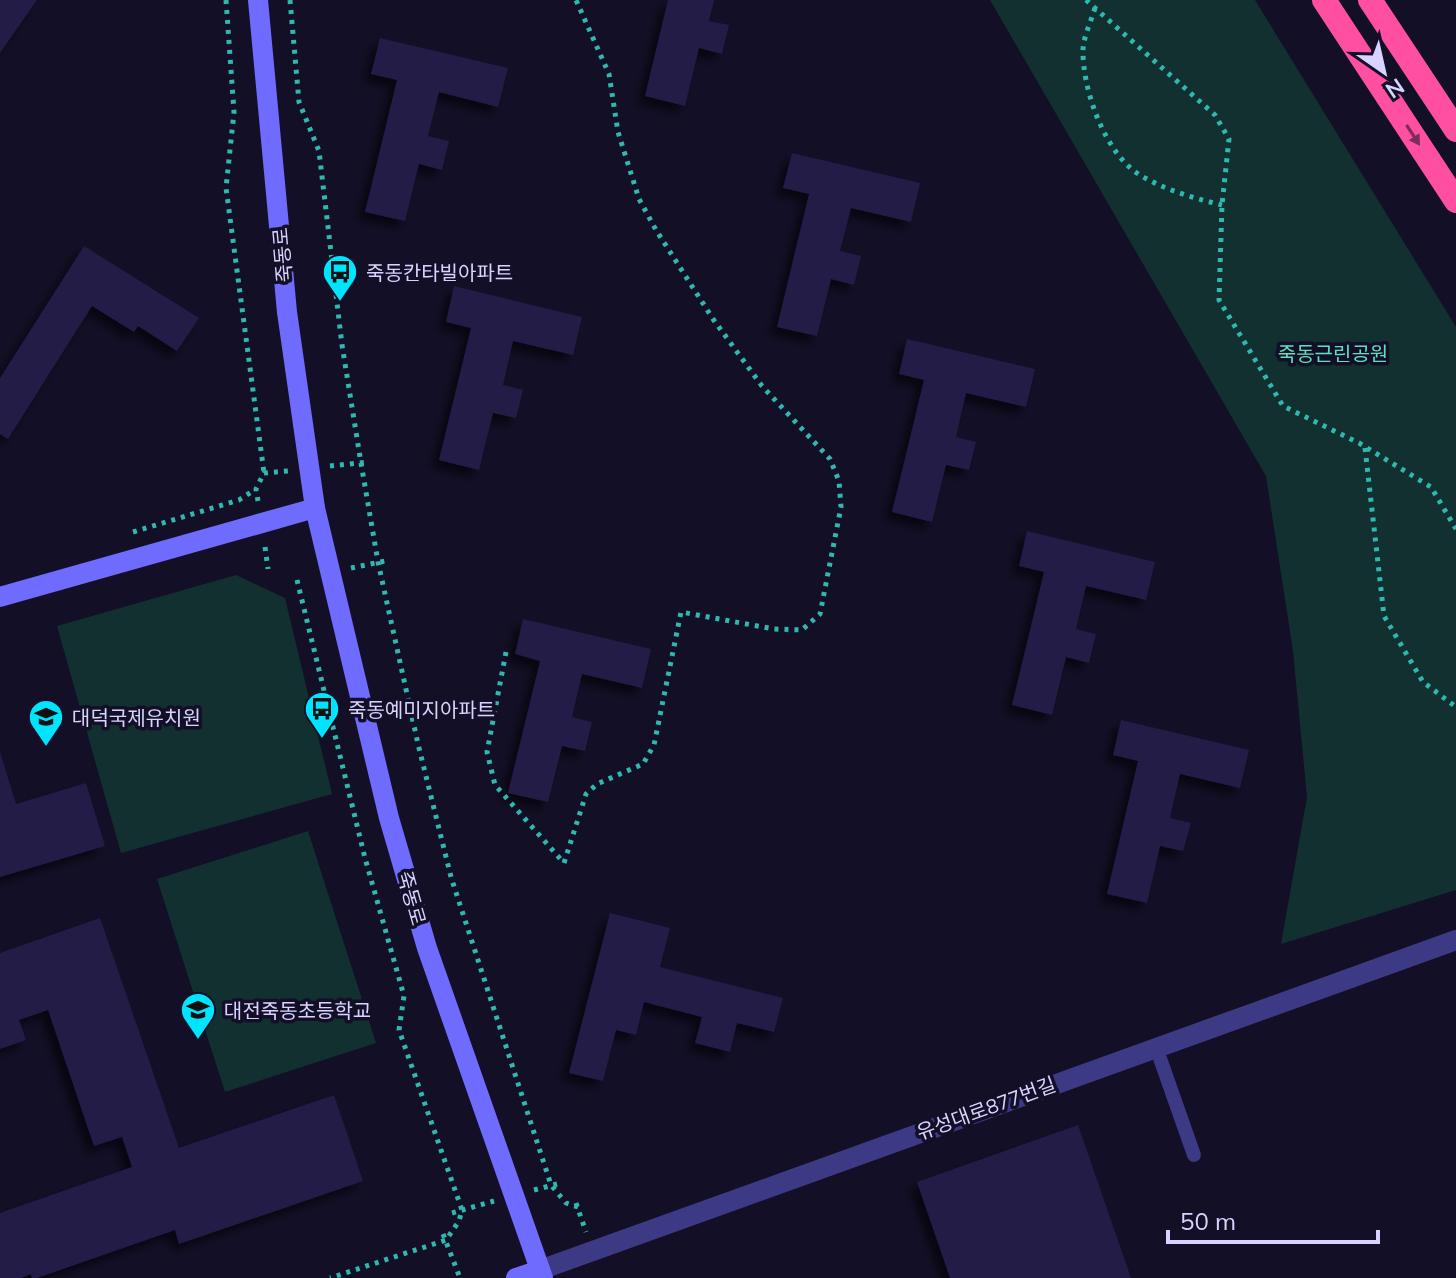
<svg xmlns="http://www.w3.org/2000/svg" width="1456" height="1278" font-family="Mulish,'Noto Sans KR',sans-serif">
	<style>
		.green { fill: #12302f }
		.building { fill: #241b47; filter: url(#shadow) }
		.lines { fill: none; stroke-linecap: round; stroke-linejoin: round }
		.path { stroke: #2fb8b0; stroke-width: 5; stroke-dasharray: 4 6; stroke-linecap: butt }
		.lane { stroke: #3d3a85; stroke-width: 14 }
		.street { stroke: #3d3a85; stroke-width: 20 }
		.secondary { stroke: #6f6bff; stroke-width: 20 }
		.highway { stroke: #ff4fa3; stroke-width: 24 }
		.oneway { fill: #7d2c5e }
		.labels { text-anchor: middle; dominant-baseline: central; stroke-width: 7; stroke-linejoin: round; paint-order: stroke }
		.street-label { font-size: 20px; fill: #d9d4ff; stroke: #130f26 }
		.poi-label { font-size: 20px; fill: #d9d4ff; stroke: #130f26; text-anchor: start }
		.park-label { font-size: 20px; fill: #5fe0c0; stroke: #130f26 }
	</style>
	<defs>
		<filter id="shadow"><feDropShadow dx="-7" dy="7" stdDeviation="4" flood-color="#0009"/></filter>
	</defs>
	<rect width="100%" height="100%" fill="#130f26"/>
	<g class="green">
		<path d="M 990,0 L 1255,0 L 1456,327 L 1456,890 L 1281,944 L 1307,797 L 1293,651 L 1266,476 Z"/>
		<path d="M 236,575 L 285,598 L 332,794 L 121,853 L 57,626 Z"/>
		<path d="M 308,831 L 376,1043 L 225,1092 L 157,879 Z"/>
	</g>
	<g class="building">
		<path d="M 0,0 L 37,0 L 0,53 Z"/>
		<path d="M 668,0 L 714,0 L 709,21 L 729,25 L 722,54 L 699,48 L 685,106 L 645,96 Z"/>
		<path d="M 380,38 L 508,68 L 498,107 L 439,92 L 428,136 L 449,141 L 442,170 L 419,164 L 405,221 L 365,212 L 397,80 L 371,74 Z"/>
		<path d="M 792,153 L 920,183 L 911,222 L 851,208 L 840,251 L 861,256 L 854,285 L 831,279 L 817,336 L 777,327 L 809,194 L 783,188 Z"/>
		<path d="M 84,246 L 199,318 L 177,351 L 138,326 L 134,332 L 92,306 L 8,439 L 0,434 L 0,378 Z"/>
		<path d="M 454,286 L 582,317 L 573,355 L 513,341 L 503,385 L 523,390 L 516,418 L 493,413 L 479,470 L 439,460 L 471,328 L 446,322 Z"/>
		<path d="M 907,339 L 1035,369 L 1026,407 L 966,393 L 956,437 L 976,442 L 969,470 L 946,465 L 932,522 L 892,512 L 924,380 L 899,374 Z"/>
		<path d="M 1027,531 L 1155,562 L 1146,600 L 1086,586 L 1076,629 L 1096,634 L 1089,663 L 1066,657 L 1052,715 L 1012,705 L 1044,572 L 1019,566 Z"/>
		<path d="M 523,619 L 651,649 L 642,688 L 582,674 L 572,717 L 592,722 L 585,751 L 562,746 L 548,802 L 508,793 L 540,661 L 515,654 Z"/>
		<path d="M 1121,720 L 1249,750 L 1240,788 L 1180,774 L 1170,818 L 1191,823 L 1183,851 L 1160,846 L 1147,903 L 1107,894 L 1138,761 L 1113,755 Z"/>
		<path d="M 0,752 L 16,804 L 86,783 L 105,846 L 0,877 Z"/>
		<path d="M 610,913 L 670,928 L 660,967 L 783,998 L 774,1032 L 737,1023 L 730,1052 L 695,1043 L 702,1017 L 644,1002 L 636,1035 L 616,1030 L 603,1081 L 569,1073 Z"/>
		<path d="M 100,918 L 179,1148 L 334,1095 L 363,1181 L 179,1244 L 175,1230 L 37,1278 L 32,1278 L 31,1274 L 21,1278 L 0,1278 L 0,1213 L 132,1167 L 122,1137 L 94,1146 L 48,1010 L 19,1020 L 26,1040 L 0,1049 L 0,953 Z"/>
		<path d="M 1078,1125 L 1131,1278 L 950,1278 L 917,1182 Z"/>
	</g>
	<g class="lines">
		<g class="path">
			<path d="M 226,0 L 234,112 L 226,188 L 264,473"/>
			<path d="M 290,0 L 299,102 L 319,151 L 342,345 L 361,463 L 378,562 L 418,744 L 451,877 L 551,1185 L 566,1203 L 578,1207"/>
			<path d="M 1086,0 L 1215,115 L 1229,139 L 1222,205 L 1219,300 L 1283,406 L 1359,443 L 1431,487 L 1456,529"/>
			<path d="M 1095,8 C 1091,21 1084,36 1083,49 C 1082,89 1105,154 1140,175 C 1165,190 1193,198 1222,205"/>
			<path d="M 1365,448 L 1384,616 L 1423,682 L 1456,707"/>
			<path d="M 330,466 L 369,462"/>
			<path d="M 258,501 L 256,489 L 264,473 L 288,471"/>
			<path d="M 133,532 L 239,500 L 256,489"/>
			<path d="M 265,547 L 268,569"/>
			<path d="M 351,568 L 385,561"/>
			<path d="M 297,580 L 365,858 L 404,996 L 399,1030 L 462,1210 L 459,1221 L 446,1240 L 330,1278"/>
			<path d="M 506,652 L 487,752 L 495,785 L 564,863 L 586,794 L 597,784 L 643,764 L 654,745 L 681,612 L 774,629 L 802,630 L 820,614 L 841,507 L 839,481 L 830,459 L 762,386 L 713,319 L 656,230 L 639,199 L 618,132 L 609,74 L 576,0"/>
			<path d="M 534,1190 L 557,1184"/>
			<path d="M 576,1203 L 586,1232"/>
			<path d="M 452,1213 L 494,1201"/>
			<path d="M 443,1234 L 460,1278"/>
		</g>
		<path class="lane" d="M 1156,1047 L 1194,1155"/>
		<path class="street" d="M 540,1270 L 1456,940"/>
		<g class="secondary">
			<path d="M 258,0 L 287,312 L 315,508 L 389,818 L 427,948 L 543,1278"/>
			<path d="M 0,597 L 315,508"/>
			<path d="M 516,1278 L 540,1270"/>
		</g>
		<g class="highway">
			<path d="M 1324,0 L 1456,201"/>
			<path d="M 1370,0 L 1456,130"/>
		</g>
	</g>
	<defs><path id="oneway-solid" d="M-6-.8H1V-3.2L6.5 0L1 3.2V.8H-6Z" transform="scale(2)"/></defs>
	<use class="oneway" href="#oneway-solid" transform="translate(1413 135) rotate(57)"/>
	<defs>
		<symbol id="bus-pin" viewBox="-11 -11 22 30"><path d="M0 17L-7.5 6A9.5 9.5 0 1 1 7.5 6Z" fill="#00e5ff" stroke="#130f26"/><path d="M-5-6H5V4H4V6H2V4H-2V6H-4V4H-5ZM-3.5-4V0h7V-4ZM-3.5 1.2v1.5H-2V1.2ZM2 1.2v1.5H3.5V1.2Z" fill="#111"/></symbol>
		<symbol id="school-pin" viewBox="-11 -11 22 30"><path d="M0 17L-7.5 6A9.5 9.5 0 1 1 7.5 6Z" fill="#00e5ff" stroke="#130f26"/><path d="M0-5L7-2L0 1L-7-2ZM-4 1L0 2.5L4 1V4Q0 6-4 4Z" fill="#111"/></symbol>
	</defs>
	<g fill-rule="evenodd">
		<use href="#bus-pin" x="320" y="252" width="40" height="54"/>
		<use href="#bus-pin" x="302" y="689" width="40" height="54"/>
		<use href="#school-pin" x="26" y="697" width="40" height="54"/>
		<use href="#school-pin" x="178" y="990" width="40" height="54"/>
	</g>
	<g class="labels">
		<g class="street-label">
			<text transform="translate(282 255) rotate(-95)">죽동로</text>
			<text transform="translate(412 898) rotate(74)">죽동로</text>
			<text transform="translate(986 1108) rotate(-20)">유성대로877번길</text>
		</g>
		<g class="poi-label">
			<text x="366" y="272">죽동칸타빌아파트</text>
			<text x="348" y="709">죽동예미지아파트</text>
			<text x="72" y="717">대덕국제유치원</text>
			<text x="224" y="1010">대전죽동초등학교</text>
		</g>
		<g class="park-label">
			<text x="1333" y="353">죽동근린공원</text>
		</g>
	</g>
	<g transform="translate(1384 72) rotate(146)" stroke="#130f26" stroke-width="6" paint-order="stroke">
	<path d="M0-6L14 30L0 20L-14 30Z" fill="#d9d4ff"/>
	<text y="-12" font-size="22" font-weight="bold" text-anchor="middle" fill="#d9d4ff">N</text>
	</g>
	<path d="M1168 1230v12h210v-12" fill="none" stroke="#d9d4ff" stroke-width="4"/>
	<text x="1180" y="1230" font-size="24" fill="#d9d4ff" stroke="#130f26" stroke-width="6" paint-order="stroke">50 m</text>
</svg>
